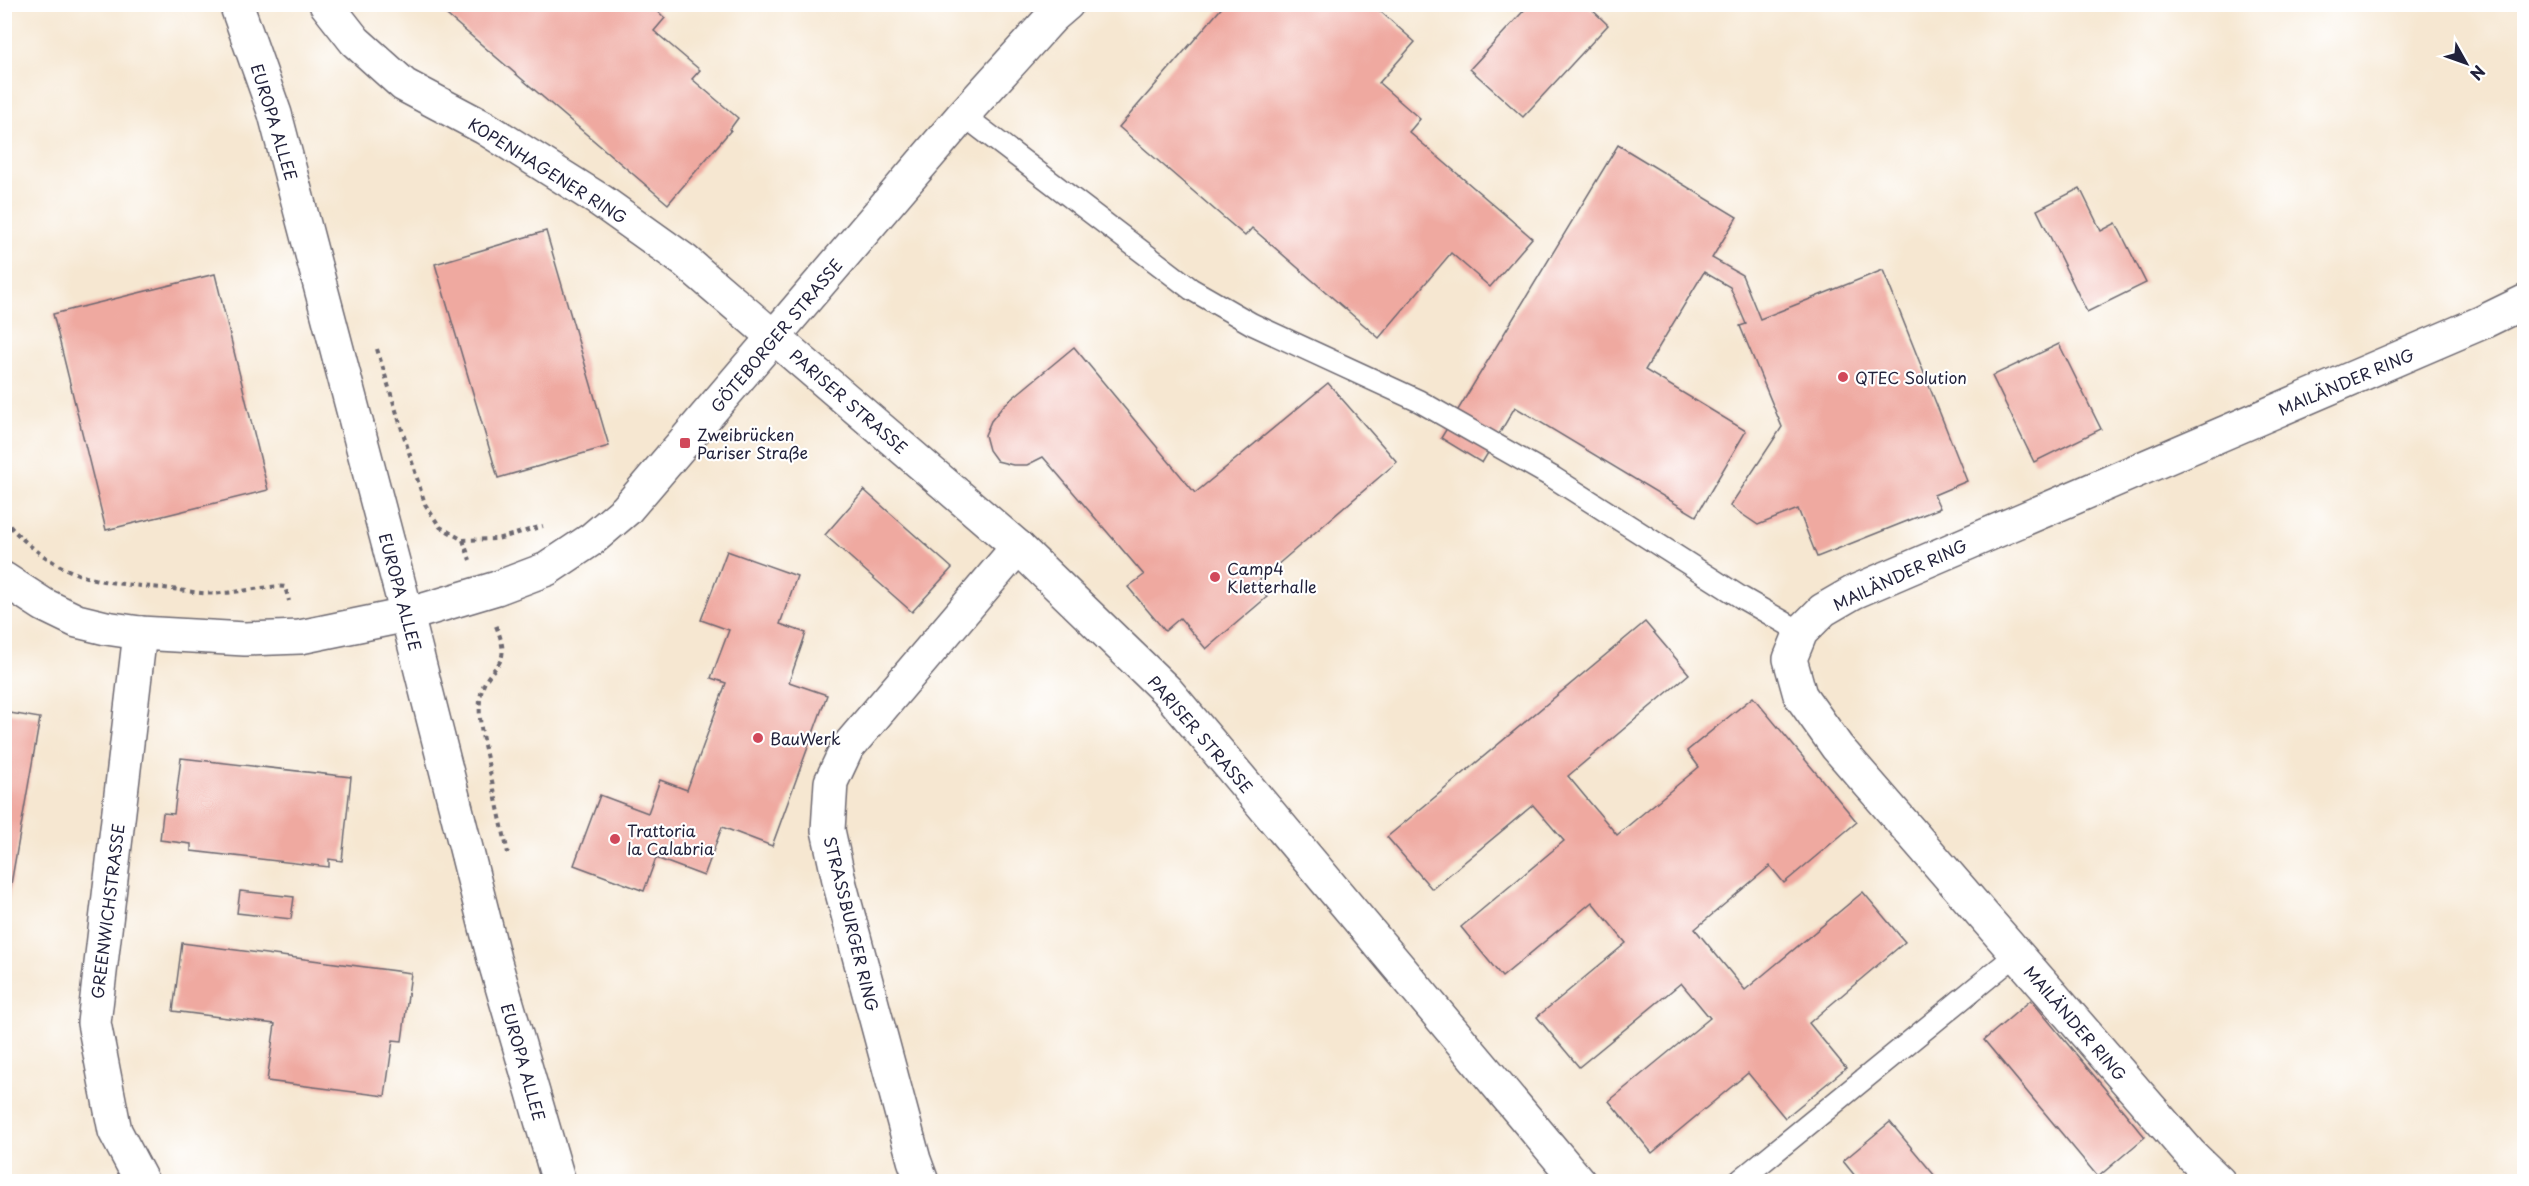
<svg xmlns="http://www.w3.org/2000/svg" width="2529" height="1186" font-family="'Playpen Sans',sans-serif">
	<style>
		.building { fill: #efa9a0 }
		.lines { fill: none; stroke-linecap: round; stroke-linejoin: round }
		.lane-casing { stroke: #6c6770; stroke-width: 24 }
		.street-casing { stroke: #6c6770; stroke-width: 36 }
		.secondary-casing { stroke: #6c6770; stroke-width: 36 }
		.path { stroke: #6c6770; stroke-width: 4; stroke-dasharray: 4.5 4.5; stroke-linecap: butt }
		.lane { stroke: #fff; stroke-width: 21 }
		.street { stroke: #fff; stroke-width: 33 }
		.secondary { stroke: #fff; stroke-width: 33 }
		.poi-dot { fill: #d1495b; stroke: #fff; stroke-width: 2 }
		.labels { text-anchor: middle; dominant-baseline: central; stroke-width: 4.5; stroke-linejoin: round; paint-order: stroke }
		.street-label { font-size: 16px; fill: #22223b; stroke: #fff }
		.poi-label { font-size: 16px; fill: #22223b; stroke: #fff; text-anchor: start }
	</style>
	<rect width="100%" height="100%" fill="#fff"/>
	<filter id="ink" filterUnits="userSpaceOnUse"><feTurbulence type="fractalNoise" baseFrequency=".0167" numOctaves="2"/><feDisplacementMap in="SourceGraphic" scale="12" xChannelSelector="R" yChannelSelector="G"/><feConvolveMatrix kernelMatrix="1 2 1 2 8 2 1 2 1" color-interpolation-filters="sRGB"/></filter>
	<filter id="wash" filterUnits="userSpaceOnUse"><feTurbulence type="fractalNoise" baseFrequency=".008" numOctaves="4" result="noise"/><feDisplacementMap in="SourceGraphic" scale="24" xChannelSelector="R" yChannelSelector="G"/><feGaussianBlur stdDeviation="1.35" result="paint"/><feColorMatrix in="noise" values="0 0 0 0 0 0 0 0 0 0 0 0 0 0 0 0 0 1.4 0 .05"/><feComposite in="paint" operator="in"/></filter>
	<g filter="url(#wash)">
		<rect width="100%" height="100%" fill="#f6e7d1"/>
		<g id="blocks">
			<g class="building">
				<path d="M 434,4 L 650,4 L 665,18 L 654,31 L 700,70 L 692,79 L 738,118 L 730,129 L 731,130 L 668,204 Z"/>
				<path d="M 1225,4 L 1372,4 L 1415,42 L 1379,83 L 1420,119 L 1409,132 L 1532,238 L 1490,287 L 1451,253 L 1379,338 L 1252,228 L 1245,236 L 1119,127 Z"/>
				<path d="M 1530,4 L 1586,4 L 1608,25 L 1523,117 L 1470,69 Z"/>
				<path d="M 1618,145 L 1737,217 L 1712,258 L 1742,275 L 1760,319 L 1883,270 L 1967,481 L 1934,495 L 1940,508 L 1817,557 L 1798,509 L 1758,525 L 1730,506 L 1782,427 L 1740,326 L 1746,324 L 1730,287 L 1704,272 L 1645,370 L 1746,431 L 1696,516 L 1515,407 L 1482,463 L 1441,438 Z"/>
				<path d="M 2080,188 L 2101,231 L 2116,223 L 2146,283 L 2087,312 L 2037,210 Z"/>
				<path d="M 546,231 L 609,446 L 498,478 L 435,264 Z"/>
				<path d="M 215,274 L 268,490 L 106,530 L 53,314 Z"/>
				<path d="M 2059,344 L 2101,429 L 2034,462 L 1992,376 Z"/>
				<path d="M 1074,347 L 1195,493 L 1328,383 L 1397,462 L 1255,584 L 1267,597 L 1206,649 L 1180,618 L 1165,631 L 1128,587 L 1144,575 L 1043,457 L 1027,465 L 1013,465 L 997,461 L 989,450 L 985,435 L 991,421 L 1004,405 Z"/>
				<path d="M 864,490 L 952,568 L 912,612 L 825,535 Z"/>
				<path d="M 727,551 L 797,576 L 780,624 L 806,633 L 789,682 L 827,695 L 772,846 L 722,827 L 704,876 L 656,858 L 644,891 L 574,865 L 600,795 L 648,813 L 660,780 L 687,790 L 726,683 L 711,678 L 729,630 L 701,620 Z"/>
				<path d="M 1645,622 L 1689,674 L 1568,776 L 1617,835 L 1699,767 L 1687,751 L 1753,697 L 1857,822 L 1784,883 L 1770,866 L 1695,929 L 1745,990 L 1863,892 L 1905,942 L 1809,1023 L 1846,1068 L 1785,1118 L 1748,1073 L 1652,1153 L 1609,1101 L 1710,1018 L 1681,983 L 1579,1067 L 1537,1017 L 1626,943 L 1592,902 L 1502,977 L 1461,927 L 1564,841 L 1533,805 L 1432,889 L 1387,837 Z"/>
				<path d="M 4,712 L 40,718 L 6,913 L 4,913 Z"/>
				<path d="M 181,758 L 351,777 L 342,861 L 329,859 L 329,867 L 191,851 L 191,844 L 160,840 L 163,813 L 174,814 Z"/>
				<path d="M 240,891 L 294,897 L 291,919 L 237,913 Z"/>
				<path d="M 182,943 L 411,973 L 402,1041 L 393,1040 L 385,1096 L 267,1081 L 275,1024 L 173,1011 Z"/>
				<path d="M 2031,1000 L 2145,1137 L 2098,1177 L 1984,1040 Z"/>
				<path d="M 1890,1122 L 1940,1182 L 1860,1182 L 1843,1161 Z"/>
			</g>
		</g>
	</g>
	<g filter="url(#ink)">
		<use href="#blocks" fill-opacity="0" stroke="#6c6770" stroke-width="1.5"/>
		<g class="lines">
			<defs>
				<g id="lane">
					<path d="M 963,115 L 1191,289 L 1252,324 L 1419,401 L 1554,478 L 1742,598 L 1801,632"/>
					<path d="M 1738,1182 L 2017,954"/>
				</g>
				<g id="street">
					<path d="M 326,4 L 355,41 L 404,85 L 485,128 L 601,201 L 685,261 L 1018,547 L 1167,691 L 1579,1182"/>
					<path d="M 4,579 L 44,605 L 77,621 L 106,628 L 140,633 L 245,639 L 300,637 L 407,615 L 497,588 L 547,569 L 592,539 L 626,510 L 963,115 L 1052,17 L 1067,4"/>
					<path d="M 140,633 L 94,1023 L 115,1131 L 142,1182"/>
					<path d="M 922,1182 L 914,1160 L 840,885 L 828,830 L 831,782 L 847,748 L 1018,547"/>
					<path d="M 2219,1182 L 2191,1155 L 1837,747 L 1800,695 L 1790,659 L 1801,632 L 1823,610 L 1854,592 L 2483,322 L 2524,302"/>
				</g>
				<path id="secondary" d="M 236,4 L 275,114 L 407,615 L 494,959 L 559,1182"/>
			</defs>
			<use href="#lane" class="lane-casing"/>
			<use href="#street" class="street-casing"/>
			<use href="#secondary" class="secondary-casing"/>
			<g class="path">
				<path d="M 377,349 L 425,504 L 440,527 L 463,540 L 497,539 L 543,526"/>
				<path d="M 4,519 C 24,545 59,570 90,578 C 117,585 145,586 172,589 C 188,591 206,595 222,593 C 236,593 276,584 285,587 L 289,601"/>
				<path d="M 463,540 L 470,560"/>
				<path d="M 496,626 C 516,673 484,661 480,700 C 478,724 485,749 490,772 C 496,799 502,826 508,853"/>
			</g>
			<use href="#lane" class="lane"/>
			<use href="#street" class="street"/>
			<use href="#secondary" class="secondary"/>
		</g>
	</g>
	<g class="poi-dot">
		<circle cx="1843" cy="377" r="6"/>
		<rect x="679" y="437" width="12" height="12" rx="3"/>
		<circle cx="1215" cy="577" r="6"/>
		<circle cx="758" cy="738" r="6"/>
		<circle cx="615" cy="839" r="6"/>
	</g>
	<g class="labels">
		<g class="street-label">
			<text transform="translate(275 122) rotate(73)">EUROPA ALLEE</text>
			<text transform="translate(548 170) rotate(32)">KOPENHAGENER RING</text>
			<text transform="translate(776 335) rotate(-50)">GÖTEBORGER STRASSE</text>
			<text transform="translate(2346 381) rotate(-23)">MAILÄNDER RING</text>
			<text transform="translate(849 401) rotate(41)">PARISER STRASSE</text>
			<text transform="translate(1900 574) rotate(-25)">MAILÄNDER RING</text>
			<text transform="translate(401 592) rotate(75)">EUROPA ALLEE</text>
			<text transform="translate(1201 734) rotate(49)">PARISER STRASSE</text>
			<text transform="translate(107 911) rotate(-83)">GREENWICHSTRASSE</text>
			<text transform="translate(852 924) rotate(76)">STRASSBURGER RING</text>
			<text transform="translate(2076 1023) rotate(49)">MAILÄNDER RING</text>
			<text transform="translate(524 1062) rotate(74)">EUROPA ALLEE</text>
		</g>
		<g class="poi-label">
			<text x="1855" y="377">QTEC Solution</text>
			<text x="697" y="434">Zweibrücken<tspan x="697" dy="18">Pariser Straße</tspan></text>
			<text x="1227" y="568">Camp4<tspan x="1227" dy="18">Kletterhalle</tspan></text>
			<text x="770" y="738">BauWerk</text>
			<text x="627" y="830">Trattoria<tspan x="627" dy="18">la Calabria</tspan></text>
		</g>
	</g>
	<rect width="2529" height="1186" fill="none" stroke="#fff" stroke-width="24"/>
	<g transform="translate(2466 63) rotate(130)" stroke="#ffffff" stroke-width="4.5" paint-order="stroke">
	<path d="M0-4.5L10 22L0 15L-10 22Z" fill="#22223b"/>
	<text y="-9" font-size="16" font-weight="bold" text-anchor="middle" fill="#22223b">N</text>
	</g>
</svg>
